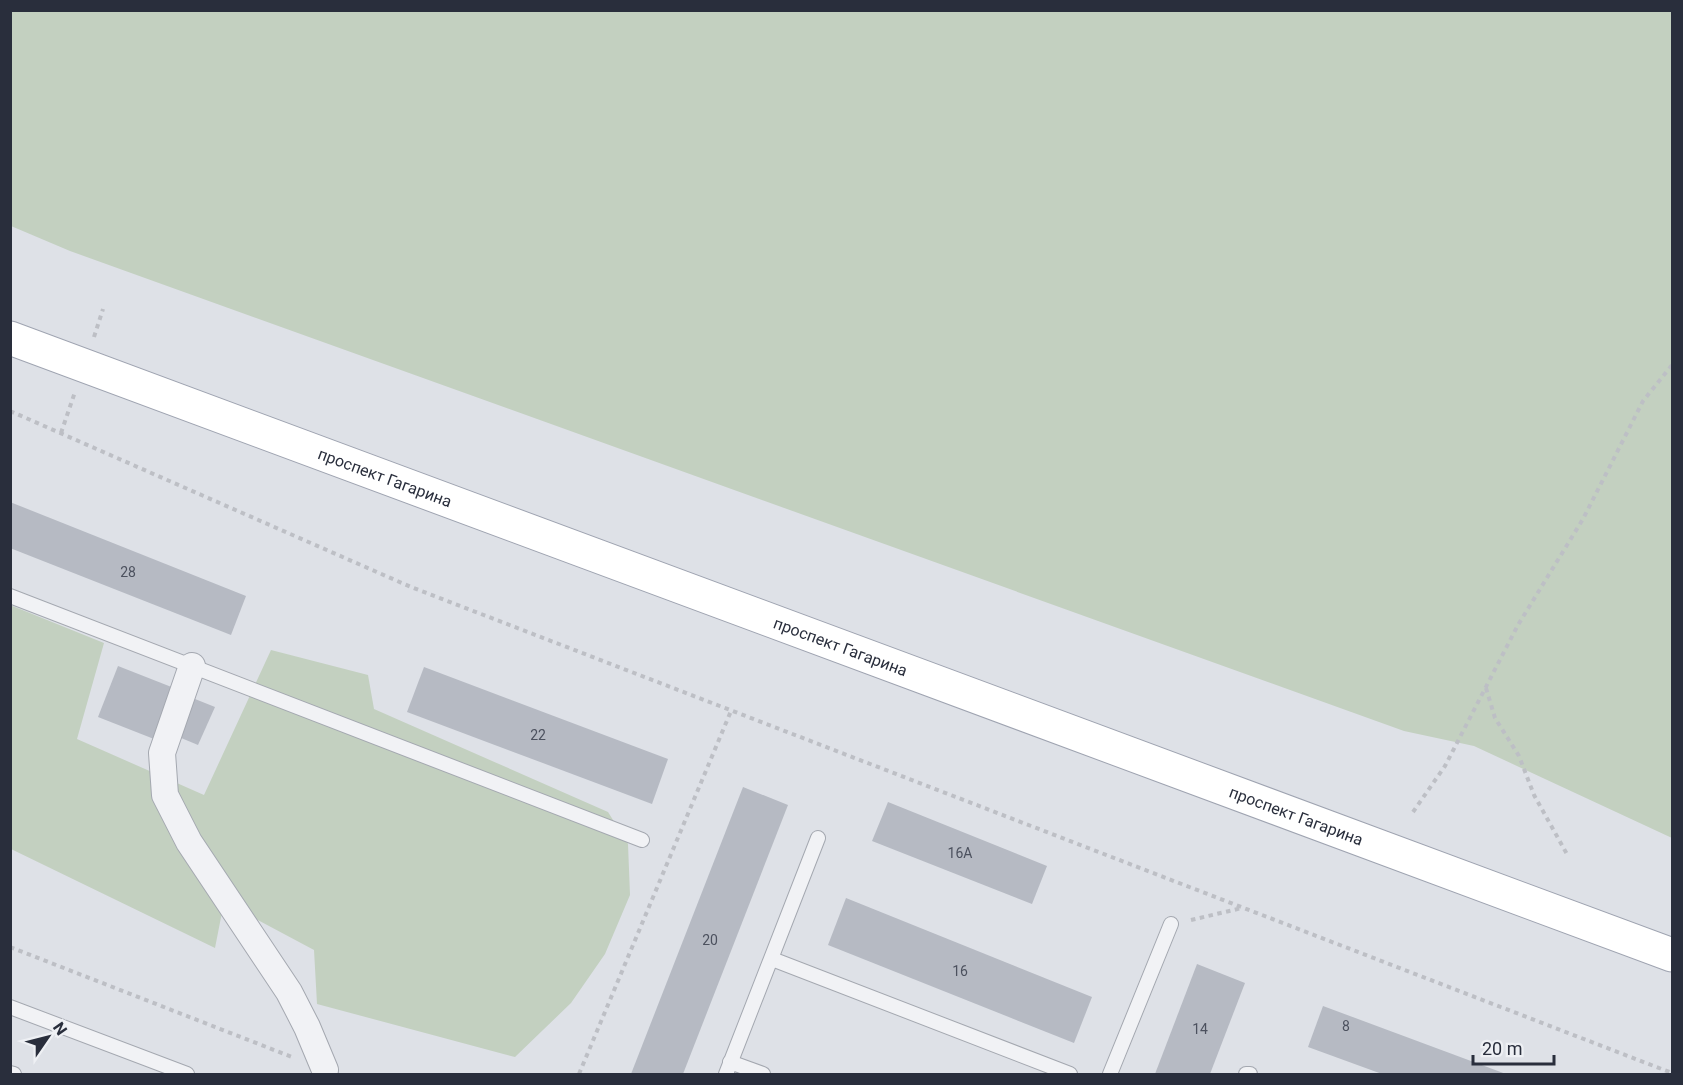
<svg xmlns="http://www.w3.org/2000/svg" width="1683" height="1085" font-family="Roboto,sans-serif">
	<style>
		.green { fill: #c3d0c0 }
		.building { fill: #b6bac3 }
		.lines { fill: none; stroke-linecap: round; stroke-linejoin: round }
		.lane-casing { stroke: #a4a8b0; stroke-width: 16 }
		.street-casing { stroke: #a4a8b0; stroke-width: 28 }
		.primary-casing { stroke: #9fa4b1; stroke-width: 35 }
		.path { stroke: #bdbfc5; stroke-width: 4; stroke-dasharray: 4.5 4.5; stroke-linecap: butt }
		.lane { stroke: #f1f2f5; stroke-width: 14 }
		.street { stroke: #f1f2f5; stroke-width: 26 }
		.primary { stroke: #fff; stroke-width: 33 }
		.labels { text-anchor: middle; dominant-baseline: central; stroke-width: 6; stroke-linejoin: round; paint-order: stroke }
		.number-label { font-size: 14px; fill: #4c515e }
		.street-label { font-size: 16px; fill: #292e3c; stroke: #eef0f4 }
	</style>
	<rect width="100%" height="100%" fill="#dee1e7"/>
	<g class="green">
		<path d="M 10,11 L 1672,11 L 1672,838 L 1474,746 L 1404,731 L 70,251 L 11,226 Z"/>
		<path d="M 10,605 L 104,643 L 77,739 L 204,795 L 271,650 L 368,675 L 374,709 L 608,812 L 628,844 L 630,895 L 605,954 L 571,1003 L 515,1057 L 317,1004 L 314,950 L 224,902 L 215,948 L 11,849 Z"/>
	</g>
	<g class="building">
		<path d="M 10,502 L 246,596 L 231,635 L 10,548 Z"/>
		<path d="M 118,666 L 174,688 L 154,739 L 98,717 Z"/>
		<path d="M 424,667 L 668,759 L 652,804 L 407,712 Z"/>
		<path d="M 190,697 L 215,707 L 198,745 L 174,735 Z"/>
		<path d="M 743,787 L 788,805 L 683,1074 L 631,1074 Z"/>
		<path d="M 888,802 L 1047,866 L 1032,904 L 872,841 Z"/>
		<path d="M 846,898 L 1092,997 L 1074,1043 L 828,945 Z"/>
		<path d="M 1197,964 L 1245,983 L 1210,1074 L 1155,1074 Z"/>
		<path d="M 1323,1006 L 1506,1074 L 1382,1074 L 1308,1047 Z"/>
	</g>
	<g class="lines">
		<defs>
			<g id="lane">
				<path d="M 10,596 L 642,840"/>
				<path d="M 772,959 L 1070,1074"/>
				<path d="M 10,1007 L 187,1074"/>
				<path d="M 730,1062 L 763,1074"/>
				<path d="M 10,1073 L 14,1074"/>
				<path d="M 726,1074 L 818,838"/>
				<path d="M 1110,1074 L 1171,924"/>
				<path d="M 1246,1074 L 1250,1074"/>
			</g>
			<path id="street" d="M 192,666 L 162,753 L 165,795 L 189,842 L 289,992 L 307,1027 L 325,1070"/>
			<g id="primary">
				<path id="s1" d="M 10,338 L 1672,955"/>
			</g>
		</defs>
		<use href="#lane" class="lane-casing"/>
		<use href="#street" class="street-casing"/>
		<use href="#primary" class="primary-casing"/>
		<g class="path">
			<path d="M 94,337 L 103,309"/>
			<path d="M 10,411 L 411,587 L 1672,1073"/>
			<path d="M 61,433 L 75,392"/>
			<path d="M 1486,688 L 1495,718 L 1519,756 L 1534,795 L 1568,856"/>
			<path d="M 1413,812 L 1445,766 L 1518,625 L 1583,519 L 1643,401 L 1672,365"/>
			<path d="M 1191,920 L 1242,908"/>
			<path d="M 10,947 L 292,1057"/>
			<path d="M 579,1074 L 731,711"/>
		</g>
		<use href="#lane" class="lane"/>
		<use href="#street" class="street"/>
		<use href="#primary" class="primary"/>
	</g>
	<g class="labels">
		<g class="number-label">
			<text x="128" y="572">28</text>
			<text x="538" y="735">22</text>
			<text x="960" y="853">16А</text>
			<text x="710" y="940">20</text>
			<text x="960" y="971">16</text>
			<text x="1346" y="1026">8</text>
			<text x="1200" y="1029">14</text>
		</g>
		<g class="street-label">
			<text stroke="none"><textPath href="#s1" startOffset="400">проспект Гагарина</textPath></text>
			<text stroke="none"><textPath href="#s1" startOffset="886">проспект Гагарина</textPath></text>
			<text stroke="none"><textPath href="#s1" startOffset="1372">проспект Гагарина</textPath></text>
		</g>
	</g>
	<rect width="1683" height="1085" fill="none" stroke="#292e3c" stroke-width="24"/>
	<g transform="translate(48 1037) rotate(55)" stroke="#eef0f4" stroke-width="4.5" paint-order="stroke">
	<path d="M0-4.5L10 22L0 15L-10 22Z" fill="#292e3c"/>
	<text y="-9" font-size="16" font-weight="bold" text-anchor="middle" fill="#292e3c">N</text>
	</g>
	<path d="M1473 1055v9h81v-9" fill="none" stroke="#292e3c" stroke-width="3"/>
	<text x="1482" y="1055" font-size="18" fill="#292e3c" stroke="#eef0f4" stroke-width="4.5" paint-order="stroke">20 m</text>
</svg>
